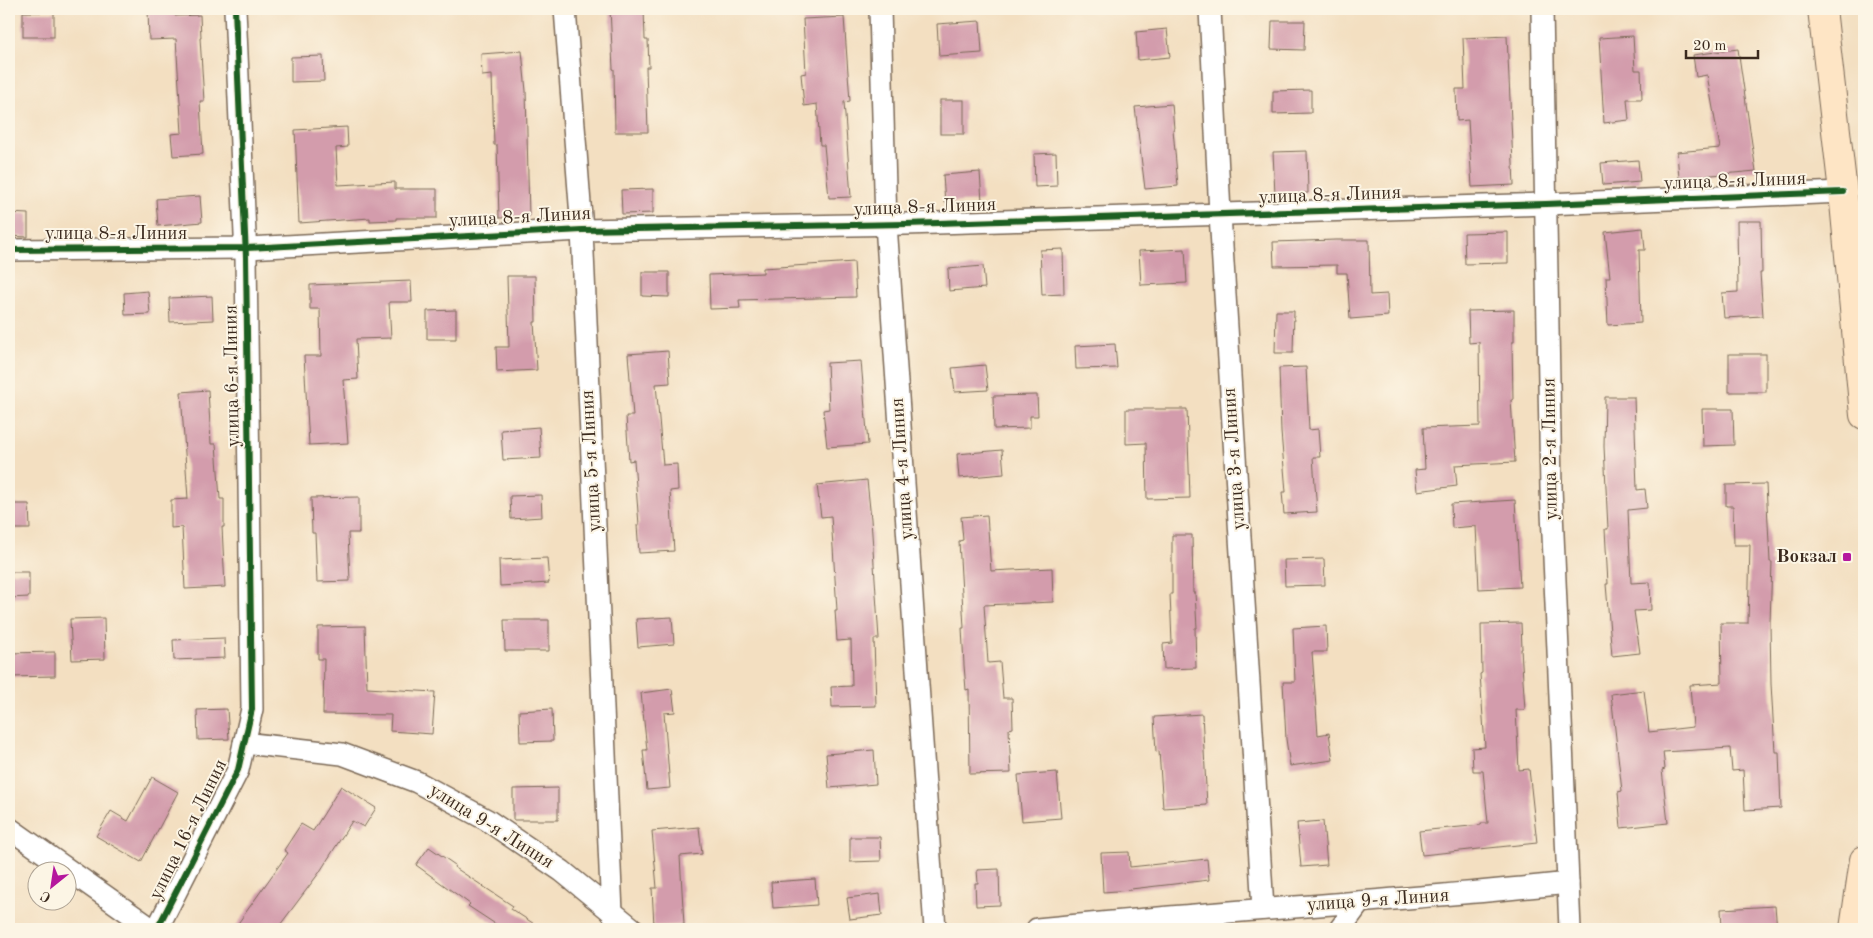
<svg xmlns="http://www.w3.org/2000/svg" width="1873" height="938" font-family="'Old Standard TT',serif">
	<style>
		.building { fill: #d39cac }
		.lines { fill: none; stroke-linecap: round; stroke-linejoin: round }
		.street-casing { stroke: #7b6957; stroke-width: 24 }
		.secondary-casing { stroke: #7b6957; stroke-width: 30 }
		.street { stroke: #fff; stroke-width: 21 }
		.secondary { stroke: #fee5c5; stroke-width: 28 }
		.cycleway-casing { stroke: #fcf5e5; stroke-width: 9 }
		.cycleway { stroke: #1b5e20; stroke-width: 6 }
		.poi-dot { fill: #b5179e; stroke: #fcf5e5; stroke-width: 2 }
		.labels { text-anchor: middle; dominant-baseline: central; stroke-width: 4; stroke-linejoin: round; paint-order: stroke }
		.street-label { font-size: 19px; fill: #3b2a1e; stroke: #fcf5e5 }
		.poi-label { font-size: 19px; font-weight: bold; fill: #3b2a1e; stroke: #fcf5e5; text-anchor: end }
	</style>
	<rect width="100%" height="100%" fill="#fcf5e5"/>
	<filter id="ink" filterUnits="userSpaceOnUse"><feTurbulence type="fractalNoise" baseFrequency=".02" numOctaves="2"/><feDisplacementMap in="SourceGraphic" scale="10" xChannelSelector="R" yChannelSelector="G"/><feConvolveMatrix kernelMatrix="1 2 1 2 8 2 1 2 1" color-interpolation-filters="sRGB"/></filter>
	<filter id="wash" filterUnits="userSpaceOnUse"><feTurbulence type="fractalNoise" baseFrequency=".0096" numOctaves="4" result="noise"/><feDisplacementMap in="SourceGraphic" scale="20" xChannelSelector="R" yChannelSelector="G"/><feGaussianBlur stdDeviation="1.12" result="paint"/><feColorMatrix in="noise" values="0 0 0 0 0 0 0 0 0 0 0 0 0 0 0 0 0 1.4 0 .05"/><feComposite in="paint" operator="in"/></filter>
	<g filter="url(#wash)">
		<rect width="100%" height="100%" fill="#f3dfc1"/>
		<g id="blocks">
			<g class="building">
				<path d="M 148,9 L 175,9 L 175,16 L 200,15 L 201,38 L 200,38 L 204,101 L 200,101 L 203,154 L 173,156 L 171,134 L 182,133 L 176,39 L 149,40 Z"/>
				<path d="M 610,9 L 644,9 L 645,40 L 648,40 L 649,67 L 646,67 L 648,132 L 615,132 L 614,69 L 613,69 Z"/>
				<rect x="23" y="12" width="31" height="25"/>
				<path d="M 844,17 L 850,101 L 844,102 L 851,197 L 829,198 L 824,145 L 820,145 L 817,104 L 804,106 L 801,74 L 806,73 L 803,19 Z"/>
				<path d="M 980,21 L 982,53 L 939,56 L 937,24 Z"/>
				<path d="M 1272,21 L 1305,21 L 1304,50 L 1271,49 Z"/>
				<path d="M 1167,29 L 1170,57 L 1138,60 L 1136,32 Z"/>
				<path d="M 1507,36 L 1514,185 L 1472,187 L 1468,120 L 1457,121 L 1456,89 L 1465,89 L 1463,38 Z"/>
				<path d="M 1633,36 L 1635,70 L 1641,70 L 1642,99 L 1627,99 L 1629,120 L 1604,123 L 1599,38 Z"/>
				<path d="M 1738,49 L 1756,171 L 1679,178 L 1677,152 L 1720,148 L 1707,75 L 1696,77 L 1693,55 Z"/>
				<path d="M 522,51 L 526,91 L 529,217 L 499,218 L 497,145 L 494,145 L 492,75 L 482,76 L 481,54 Z"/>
				<path d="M 323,56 L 324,81 L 291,82 L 291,57 Z"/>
				<path d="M 1311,90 L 1311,113 L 1273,114 L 1273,91 Z"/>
				<rect x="940" y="100" width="24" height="34"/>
				<path d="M 1172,104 L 1174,129 L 1173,129 L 1178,186 L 1145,189 L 1135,107 Z"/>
				<path d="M 347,127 L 348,147 L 336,148 L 338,185 L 395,182 L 395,189 L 437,189 L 437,218 L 396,218 L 396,220 L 370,221 L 370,218 L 299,223 L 295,130 Z"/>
				<path d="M 1307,151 L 1308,193 L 1275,195 L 1273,152 Z"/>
				<path d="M 1056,153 L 1057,186 L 1035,187 L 1034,154 Z"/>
				<path d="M 1638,160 L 1640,182 L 1603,185 L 1601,163 Z"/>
				<path d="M 980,172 L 982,201 L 945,203 L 943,175 Z"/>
				<path d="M 653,189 L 653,213 L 622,214 L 621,190 Z"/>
				<path d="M 200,196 L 202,222 L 158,226 L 156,199 Z"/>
				<path d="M 9,213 L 28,214 L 28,237 L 9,236 Z"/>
				<path d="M 1737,221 L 1761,221 L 1762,273 L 1760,273 L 1763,316 L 1724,318 L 1722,293 L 1738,292 Z"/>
				<path d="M 1643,228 L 1645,250 L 1639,250 L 1641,323 L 1608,325 L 1606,277 L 1610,277 L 1605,232 Z"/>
				<path d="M 1508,232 L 1508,263 L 1465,264 L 1464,233 Z"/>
				<path d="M 1336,240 L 1369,240 L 1370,295 L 1387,294 L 1388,316 L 1350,319 L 1347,273 L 1337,273 L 1337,265 L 1274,266 L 1273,242 Z"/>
				<path d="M 1063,249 L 1064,294 L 1042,295 L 1040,250 Z"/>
				<path d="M 1185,249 L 1187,283 L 1141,285 L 1139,251 Z"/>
				<path d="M 854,262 L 856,297 L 739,300 L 740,308 L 710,309 L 709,275 L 763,273 L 763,268 Z"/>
				<path d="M 983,266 L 985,288 L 949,291 L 948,269 Z"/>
				<path d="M 642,272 L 669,272 L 669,297 L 642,296 Z"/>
				<path d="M 507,276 L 535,276 L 536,322 L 534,322 L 537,370 L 497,372 L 496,347 L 509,347 Z"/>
				<path d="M 411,281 L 412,302 L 389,302 L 391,338 L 356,339 L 358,379 L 343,380 L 348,443 L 309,445 L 304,356 L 321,356 L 320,309 L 310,309 L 310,285 Z"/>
				<path d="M 148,291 L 150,314 L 125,315 L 124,293 Z"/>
				<path d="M 212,296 L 213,320 L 170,322 L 169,298 Z"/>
				<path d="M 456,310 L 456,339 L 427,339 L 427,311 Z"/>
				<path d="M 1514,310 L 1514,342 L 1512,342 L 1513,400 L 1511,400 L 1515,462 L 1455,465 L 1457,486 L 1417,491 L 1415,470 L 1425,469 L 1423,428 L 1480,426 L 1479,342 L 1469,343 L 1468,311 Z"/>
				<path d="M 1276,311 L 1294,311 L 1293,353 L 1275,353 Z"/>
				<path d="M 1115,344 L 1117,368 L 1076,369 L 1075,346 Z"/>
				<path d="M 668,351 L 670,383 L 656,384 L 663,465 L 677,464 L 678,490 L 670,491 L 674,551 L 639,553 L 637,525 L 639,525 L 634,460 L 629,461 L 626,416 L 633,416 L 628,354 Z"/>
				<rect x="1729" y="354" width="37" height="38"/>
				<path d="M 861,361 L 868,444 L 827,447 L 823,410 L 829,409 L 827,363 Z"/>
				<path d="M 985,365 L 988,390 L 955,392 L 952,368 Z"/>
				<path d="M 1306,367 L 1309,430 L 1318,429 L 1320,457 L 1313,457 L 1317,512 L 1284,514 L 1282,492 L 1286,492 L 1281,432 L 1279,368 Z"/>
				<path d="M 208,390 L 211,444 L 216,444 L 220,499 L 224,499 L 224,527 L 222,527 L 225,587 L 185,589 L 182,527 L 171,528 L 171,500 L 188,499 L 181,392 Z"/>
				<path d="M 1037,395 L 1038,416 L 1030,416 L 1030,428 L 994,429 L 993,396 Z"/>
				<path d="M 1605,397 L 1634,397 L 1637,490 L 1645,489 L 1647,508 L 1628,510 L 1631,583 L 1650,582 L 1651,610 L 1634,611 L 1640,653 L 1612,656 L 1606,584 L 1608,584 L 1605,529 L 1608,529 L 1604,446 Z"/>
				<path d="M 1126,409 L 1187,409 L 1190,498 L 1147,499 L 1146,443 L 1126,444 Z"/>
				<path d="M 1702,409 L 1733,409 L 1734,445 L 1703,446 Z"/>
				<path d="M 539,427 L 541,458 L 503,460 L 501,430 Z"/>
				<path d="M 1002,450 L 1004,474 L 959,478 L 957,454 Z"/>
				<path d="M 867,480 L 871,519 L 879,639 L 874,639 L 876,706 L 832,707 L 831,687 L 852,686 L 851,640 L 837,641 L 835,610 L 837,610 L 831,516 L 821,517 L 817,485 Z"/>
				<path d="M 1766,484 L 1770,562 L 1772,562 L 1770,623 L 1771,684 L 1775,752 L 1779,752 L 1781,808 L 1745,810 L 1743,770 L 1732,771 L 1730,748 L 1663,752 L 1665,769 L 1662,770 L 1668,823 L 1621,828 L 1618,792 L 1622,791 L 1611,694 L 1644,690 L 1649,732 L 1693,727 L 1690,685 L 1722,683 L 1721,623 L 1748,623 L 1750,545 L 1734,545 L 1733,506 L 1726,506 L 1726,485 Z"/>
				<path d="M 541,495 L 542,517 L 511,519 L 510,496 Z"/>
				<path d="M 359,497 L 359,533 L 348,533 L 350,581 L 317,582 L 315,533 L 312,533 L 311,498 Z"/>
				<path d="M 1515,500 L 1520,587 L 1479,589 L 1476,526 L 1452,528 L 1451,504 Z"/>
				<path d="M 9,504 L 29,504 L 30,529 L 9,529 Z"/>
				<path d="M 987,515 L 991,571 L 1052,568 L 1053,602 L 984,605 L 988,663 L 1000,662 L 1003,698 L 1012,698 L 1013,728 L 1009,729 L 1011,773 L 970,774 L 969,689 L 966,690 L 964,665 L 962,628 L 964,628 L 959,541 L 963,540 L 961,517 Z"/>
				<path d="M 1172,535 L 1192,535 L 1193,593 L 1195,593 L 1197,628 L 1195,628 L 1196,668 L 1164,669 L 1163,644 L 1172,643 L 1170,594 L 1172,594 Z"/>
				<path d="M 547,558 L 549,583 L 500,586 L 499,560 Z"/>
				<path d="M 1324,559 L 1325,585 L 1285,586 L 1284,560 Z"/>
				<path d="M 9,572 L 29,572 L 29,597 L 9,598 Z"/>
				<path d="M 672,617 L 674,644 L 638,647 L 636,619 Z"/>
				<path d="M 104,618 L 105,659 L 72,660 L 70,619 Z"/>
				<path d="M 504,620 L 549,620 L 549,651 L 505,651 Z"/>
				<path d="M 1521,623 L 1522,649 L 1521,649 L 1525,710 L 1516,710 L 1519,770 L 1529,769 L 1537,843 L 1422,855 L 1419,831 L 1481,825 L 1481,823 L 1488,823 L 1483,771 L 1473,771 L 1472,748 L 1485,747 L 1480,674 L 1482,673 L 1481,624 Z"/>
				<path d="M 365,626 L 367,688 L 435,692 L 432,734 L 390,731 L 391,715 L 323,714 L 324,659 L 318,659 L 318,627 Z"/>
				<path d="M 1326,626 L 1327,652 L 1312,652 L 1318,735 L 1329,733 L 1333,760 L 1290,766 L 1286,739 L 1283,682 L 1295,682 L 1293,628 Z"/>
				<path d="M 224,638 L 225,658 L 174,660 L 173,640 Z"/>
				<path d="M 55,652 L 55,676 L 9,677 L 9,653 Z"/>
				<path d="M 672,689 L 675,712 L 664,713 L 670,788 L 647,790 L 643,750 L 647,750 L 641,693 Z"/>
				<path d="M 227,709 L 229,739 L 198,740 L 197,710 Z"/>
				<path d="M 552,709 L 553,741 L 520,742 L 519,711 Z"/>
				<path d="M 1202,714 L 1207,805 L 1163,808 L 1159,751 L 1156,752 L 1154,717 Z"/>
				<path d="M 874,750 L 876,784 L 829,788 L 826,754 Z"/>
				<path d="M 1057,772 L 1061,818 L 1022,821 L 1018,775 Z"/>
				<path d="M 152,777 L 178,792 L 141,862 L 96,836 L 111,811 L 128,821 Z"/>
				<path d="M 341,786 L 376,808 L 364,827 L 352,821 L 319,873 L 277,929 L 234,929 L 288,853 L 284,850 L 301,824 L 313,831 Z"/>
				<path d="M 558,788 L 558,820 L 513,820 L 513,789 Z"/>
				<path d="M 1323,821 L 1327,865 L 1301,867 L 1297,823 Z"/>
				<path d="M 699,827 L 702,854 L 680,856 L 684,925 L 654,926 L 652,888 L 657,888 L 652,831 Z"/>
				<path d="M 850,837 L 880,837 L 881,861 L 850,862 Z"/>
				<path d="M 429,847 L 455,865 L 454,867 L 513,906 L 511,909 L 542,929 L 503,929 L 468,906 L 470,904 L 416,865 Z"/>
				<path d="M 1129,852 L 1130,867 L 1207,859 L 1209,880 L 1131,889 L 1131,890 L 1103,892 L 1101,853 Z"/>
				<path d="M 999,869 L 1000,905 L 976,906 L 975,883 L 978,883 L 977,870 Z"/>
				<path d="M 815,879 L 817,905 L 773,908 L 771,882 Z"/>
				<path d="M 880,894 L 882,915 L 850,919 L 847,898 Z"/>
				<path d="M 1775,906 L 1777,929 L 1722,929 L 1721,909 Z"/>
			</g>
		</g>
	</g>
	<g filter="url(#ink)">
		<use href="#blocks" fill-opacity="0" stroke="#7b6957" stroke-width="1"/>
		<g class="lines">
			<defs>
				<g id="street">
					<path d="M 565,9 L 582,230 L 612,913"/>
					<path d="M 880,9 L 886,224 L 935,929"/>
					<path d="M 1210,9 L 1220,214 L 1263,909"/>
					<path d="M 1542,9 L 1551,488 L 1570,929"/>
					<path d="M 9,250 L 246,248 L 582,230 L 906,224 L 1546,204 L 1843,192"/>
					<path d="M 244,743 L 342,754 L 417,782 L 487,820 L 562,871 L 633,929"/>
					<path d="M 9,828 L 152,929"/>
					<path d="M 157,929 L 238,770 L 252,709 L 246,257 L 235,9"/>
					<path d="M 1037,929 C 1214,911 1392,902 1568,883"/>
					<path d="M 1340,929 L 1360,902"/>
				</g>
				<g id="secondary">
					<path d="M 1822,9 L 1843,192 L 1864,415"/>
					<path d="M 1854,929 L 1864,860"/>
				</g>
			</defs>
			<use href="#street" class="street-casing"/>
			<use href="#secondary" class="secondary-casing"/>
			<use href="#street" class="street"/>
			<use href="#secondary" class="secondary"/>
			<defs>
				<g id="cycleway">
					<path d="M 9,250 L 246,248 L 582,230 L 906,224 L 1546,204 L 1843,192"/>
					<path d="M 157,929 L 238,770 L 252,709 L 246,257 L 235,9"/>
				</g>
			</defs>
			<use href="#cycleway" class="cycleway-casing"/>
			<use href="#cycleway" class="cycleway"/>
		</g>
	</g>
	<rect class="poi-dot" x="1842" y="552" width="10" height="10" rx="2.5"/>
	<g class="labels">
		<g class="street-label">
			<text transform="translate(1735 182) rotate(-2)">улица 8-я Линия</text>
			<text transform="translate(1330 196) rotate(-2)">улица 8-я Линия</text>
			<text transform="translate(925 208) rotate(-2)">улица 8-я Линия</text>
			<text transform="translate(520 218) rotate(-3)">улица 8-я Линия</text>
			<text x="116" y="234">улица 8-я Линия</text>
			<text transform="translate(233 376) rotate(-91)">улица 6-я Линия</text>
			<text transform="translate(1551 449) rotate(-91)">улица 2-я Линия</text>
			<text transform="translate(1235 459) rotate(-94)">улица 3-я Линия</text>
			<text transform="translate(592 461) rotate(-93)">улица 5-я Линия</text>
			<text transform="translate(903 469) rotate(-94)">улица 4-я Линия</text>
			<text transform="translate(491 827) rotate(32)">улица 9-я Линия</text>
			<text transform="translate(189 830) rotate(-64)">улица 16-я Линия</text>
			<text transform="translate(1378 901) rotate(-4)">улица 9-я Линия</text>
		</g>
		<g class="poi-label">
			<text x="1837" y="557">Вокзал</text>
		</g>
	</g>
	<rect width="1873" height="938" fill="none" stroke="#fcf5e5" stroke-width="30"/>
	<g transform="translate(52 886) rotate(210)"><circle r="24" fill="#fcf5e5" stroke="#afa495"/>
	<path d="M0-4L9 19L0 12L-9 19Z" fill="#b5179e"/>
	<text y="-8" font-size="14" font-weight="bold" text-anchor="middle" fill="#3b2a1e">С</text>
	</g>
	<path d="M1686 50v8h72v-8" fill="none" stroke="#3b2a1e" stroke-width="2.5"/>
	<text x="1693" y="50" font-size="15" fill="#3b2a1e" stroke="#fcf5e5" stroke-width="4" paint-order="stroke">20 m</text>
</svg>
